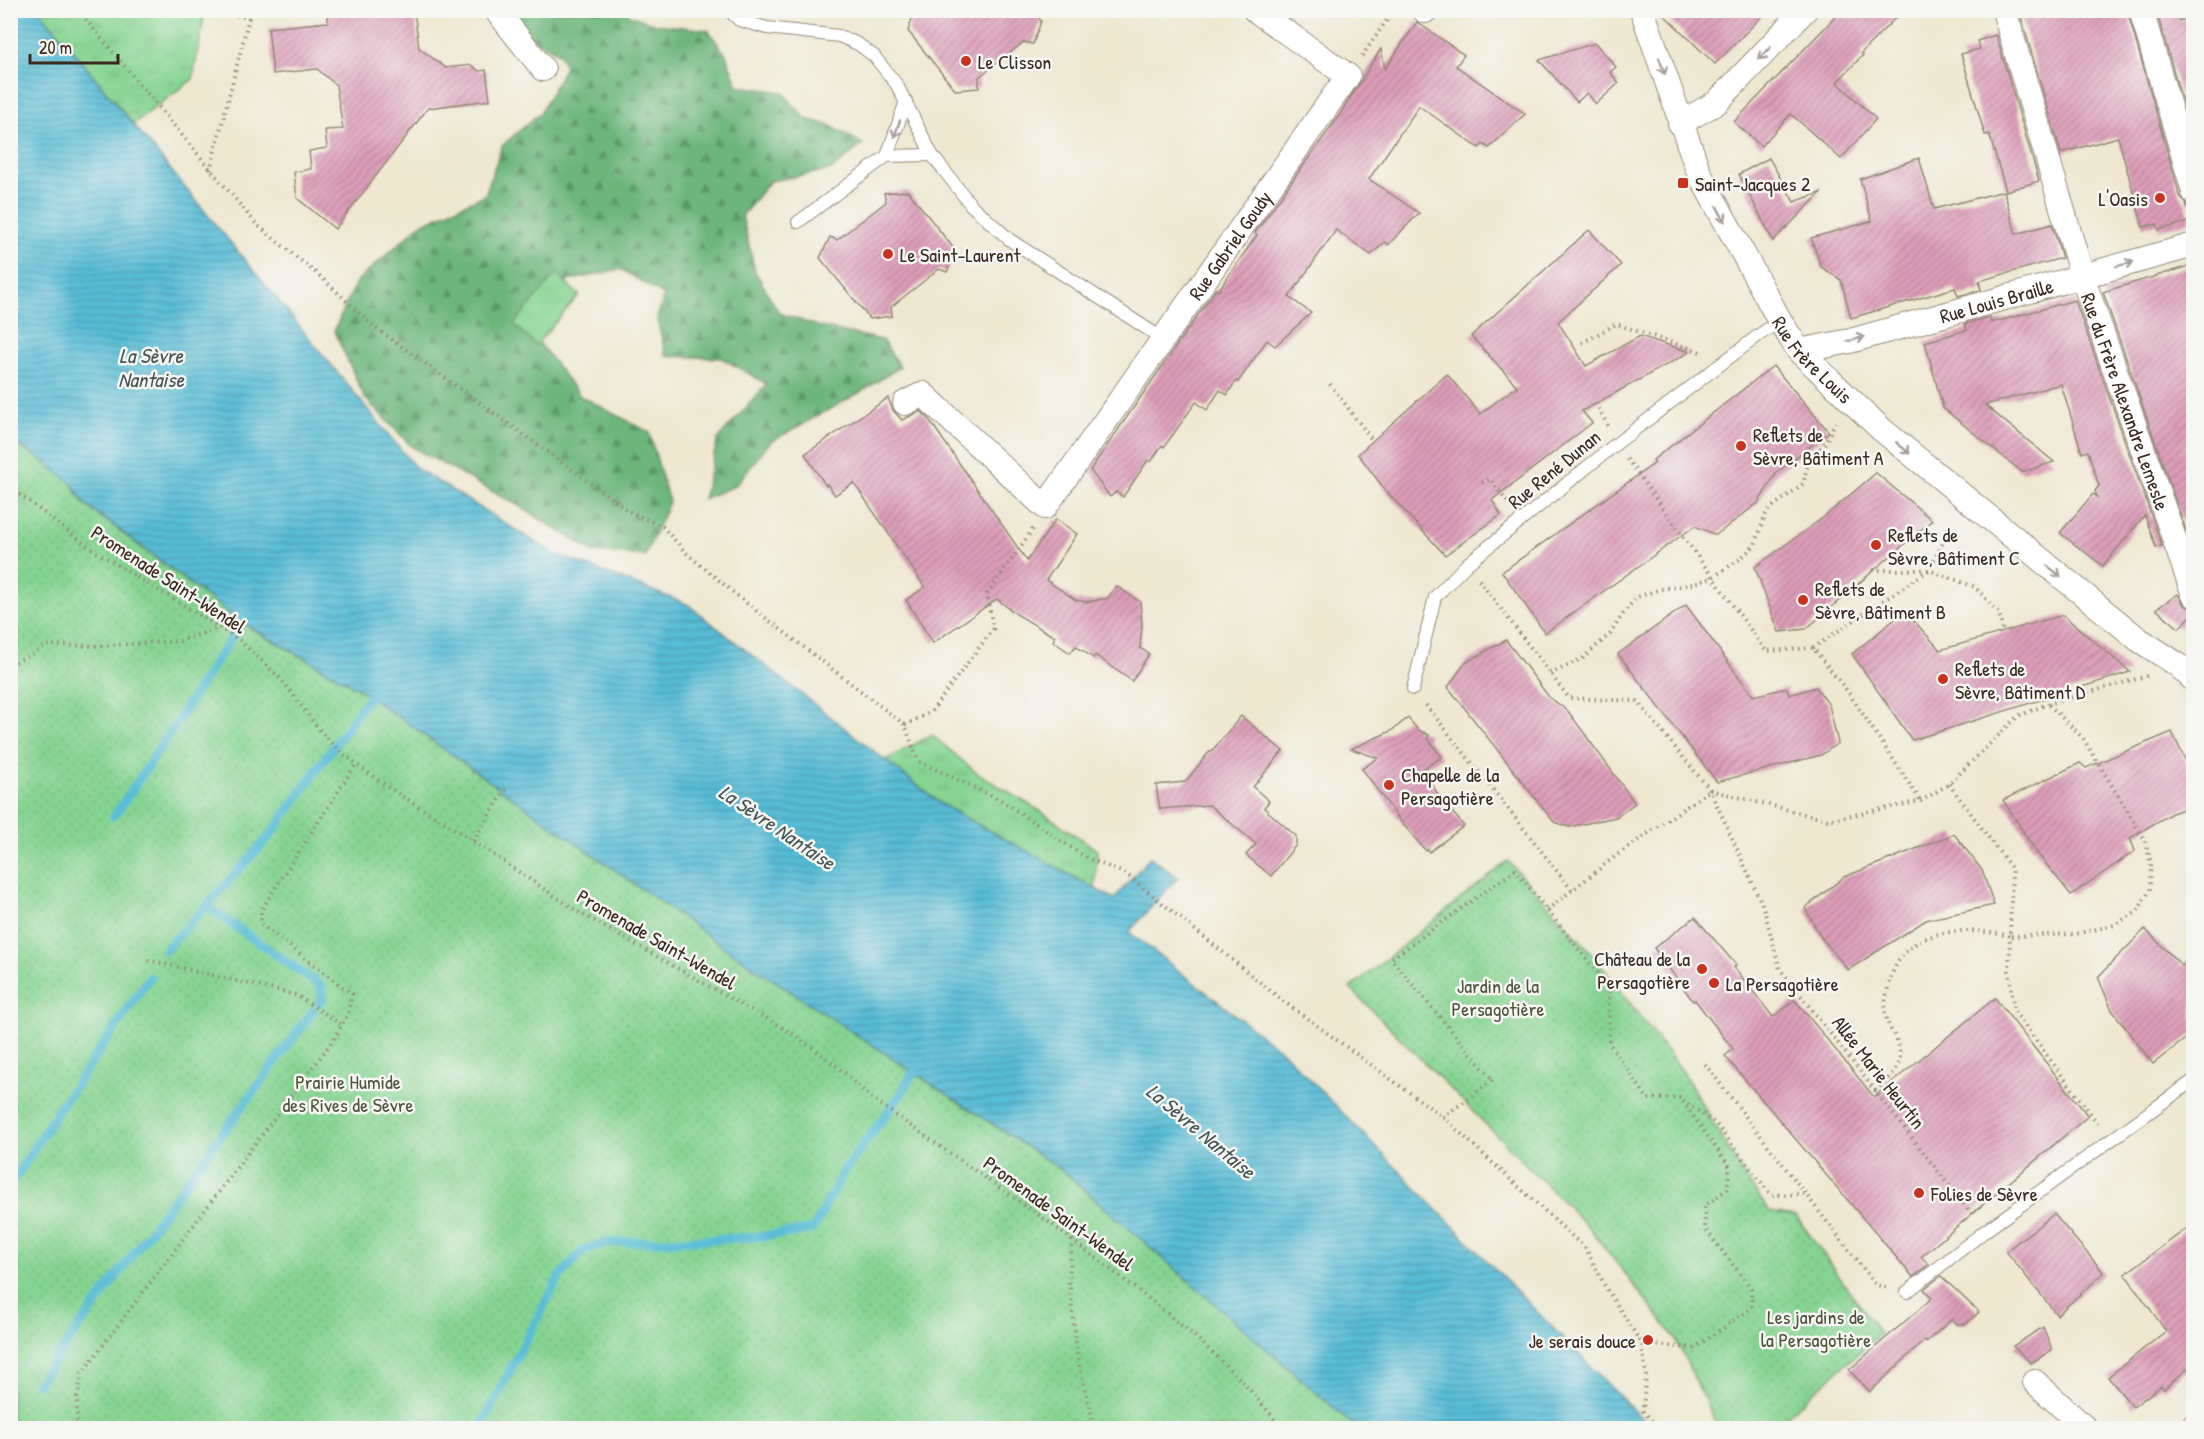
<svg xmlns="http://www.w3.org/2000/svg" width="2204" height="1439" font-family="'Patrick Hand',sans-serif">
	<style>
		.grass { fill: url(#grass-tufts); stroke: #607f58; stroke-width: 1.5 }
		.forest { fill: url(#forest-firs); stroke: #54704d; stroke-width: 1.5 }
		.park { fill: url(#park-dots); stroke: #607f58; stroke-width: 1.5 }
		.pitch { fill: #86d492; stroke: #607f58; stroke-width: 1.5 }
		.water { fill: url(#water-rules); stroke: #4a747a; stroke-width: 1.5 }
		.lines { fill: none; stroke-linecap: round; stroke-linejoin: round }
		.stream { stroke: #59bdd7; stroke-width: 9 }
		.building { fill: url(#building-hatch) }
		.service-casing { stroke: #948978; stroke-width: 14 }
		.minor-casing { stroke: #948978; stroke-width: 26 }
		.path { stroke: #948978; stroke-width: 4; stroke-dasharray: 1.5 4.5; stroke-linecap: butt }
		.service { stroke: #fff; stroke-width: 12 }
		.minor { stroke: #fff; stroke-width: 24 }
		.oneway { stroke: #a79f9a }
		.poi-dot { fill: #c8321e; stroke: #f6f6f2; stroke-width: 2 }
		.labels { text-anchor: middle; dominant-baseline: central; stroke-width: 5; stroke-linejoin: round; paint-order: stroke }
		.poi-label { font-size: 20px; fill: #3b2a1e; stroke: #f6f6f2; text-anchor: start }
		.street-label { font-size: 20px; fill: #3b2a1e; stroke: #f6f6f2 }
		.park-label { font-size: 20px; fill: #4e543b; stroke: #f6f6f2 }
		.water-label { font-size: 21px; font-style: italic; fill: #445656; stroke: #f6f6f2 }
	</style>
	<defs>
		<pattern id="grass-tufts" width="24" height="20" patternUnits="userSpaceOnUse" patternTransform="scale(1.5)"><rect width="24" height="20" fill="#86d492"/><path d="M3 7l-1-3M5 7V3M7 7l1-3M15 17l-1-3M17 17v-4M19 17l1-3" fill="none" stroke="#75b67d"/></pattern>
		<pattern id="forest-firs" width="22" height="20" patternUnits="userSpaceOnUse" patternTransform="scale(1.5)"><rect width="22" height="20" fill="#6cb67c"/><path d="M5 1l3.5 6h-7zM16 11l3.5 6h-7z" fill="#5a9465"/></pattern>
		<pattern id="park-dots" width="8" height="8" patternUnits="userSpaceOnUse" patternTransform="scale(1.5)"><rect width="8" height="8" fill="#86d492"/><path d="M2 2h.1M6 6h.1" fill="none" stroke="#75b67d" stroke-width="1.8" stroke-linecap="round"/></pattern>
		<pattern id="water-rules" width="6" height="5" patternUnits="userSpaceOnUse" patternTransform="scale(1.5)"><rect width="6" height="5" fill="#59bdd7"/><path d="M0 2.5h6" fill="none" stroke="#4b9aae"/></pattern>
		<pattern id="building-hatch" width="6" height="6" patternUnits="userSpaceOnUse" patternTransform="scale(1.5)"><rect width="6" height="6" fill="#dd9db9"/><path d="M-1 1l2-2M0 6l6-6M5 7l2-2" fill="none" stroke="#b48096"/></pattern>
	</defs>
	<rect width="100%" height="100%" fill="#f6f6f2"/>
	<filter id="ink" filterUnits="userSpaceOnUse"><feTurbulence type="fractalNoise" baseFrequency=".0167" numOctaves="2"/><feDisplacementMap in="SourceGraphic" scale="12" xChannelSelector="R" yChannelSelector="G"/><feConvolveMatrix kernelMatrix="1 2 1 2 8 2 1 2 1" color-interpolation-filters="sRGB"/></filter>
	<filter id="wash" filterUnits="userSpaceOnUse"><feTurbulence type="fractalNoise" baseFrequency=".008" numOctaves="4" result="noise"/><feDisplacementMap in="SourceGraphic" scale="24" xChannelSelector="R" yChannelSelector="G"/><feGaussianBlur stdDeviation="1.35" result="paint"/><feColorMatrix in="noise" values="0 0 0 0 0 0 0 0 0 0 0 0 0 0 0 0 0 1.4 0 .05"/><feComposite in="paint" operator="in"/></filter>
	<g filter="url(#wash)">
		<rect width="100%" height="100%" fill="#eee8d1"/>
		<g class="grass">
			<path d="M 40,11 L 205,11 L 193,79 L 133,124 Z"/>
			<path d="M 932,735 L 977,773 L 1040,811 L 1097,850 L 1095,889 L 941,804 L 885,760 Z"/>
		</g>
		<path class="forest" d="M 489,11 L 628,11 L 629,15 L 655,24 L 708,30 L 726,55 L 738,86 L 782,92 L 806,119 L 829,125 L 863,144 L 831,170 L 770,181 L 742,216 L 755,271 L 779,313 L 820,327 L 882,340 L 900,367 L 859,393 L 770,442 L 735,486 L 703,499 L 718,439 L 767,384 L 722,358 L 666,356 L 657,319 L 664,295 L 621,269 L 549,285 L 534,336 L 580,396 L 649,432 L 669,502 L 645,556 L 594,552 L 517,505 L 412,447 L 365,398 L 334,331 L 356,282 L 421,224 L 485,195 L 502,146 L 540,113 L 565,67 L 559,53 L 521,33 Z"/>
		<g class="park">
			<path d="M 10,440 L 42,460 L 72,484 L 84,504 L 242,623 L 356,687 L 731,952 L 1062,1170 L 1357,1428 L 11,1428 Z"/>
			<path d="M 1508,861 L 1590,951 L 1683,1072 L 1746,1179 L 1770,1212 L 1796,1216 L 1880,1334 L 1773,1428 L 1718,1428 L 1675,1338 L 1590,1229 L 1350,988 Z"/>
		</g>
		<path class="pitch" d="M 556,274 L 579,295 L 536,345 L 514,324 Z"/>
		<path class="water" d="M 10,11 L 40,11 L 416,468 L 553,553 L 687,604 L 941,804 L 1114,899 L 1150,857 L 1178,877 L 1129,932 L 1284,1053 L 1637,1414 L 1656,1428 L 1357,1428 L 1062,1170 L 731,952 L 356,687 L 242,623 L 84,503 L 72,484 L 42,460 L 11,440 Z"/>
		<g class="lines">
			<g class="stream">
				<path d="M 114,816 C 148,768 179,719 210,670 C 222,651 238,632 246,611"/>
				<path d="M 165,950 L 206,906"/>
				<path d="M 319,1003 L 322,999 L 321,986 L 206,906 L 269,837 L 376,687"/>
				<path d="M 10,1186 L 61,1106 L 150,977"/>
				<path d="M 37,1384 L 313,1011"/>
				<path d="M 480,1428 L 558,1279 L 584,1250 L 605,1243 C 674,1240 745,1242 813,1229 L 844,1171 L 901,1094 L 919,1062"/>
			</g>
		</g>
		<g id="blocks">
			<g class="building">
				<path d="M 327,10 L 414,10 L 419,48 L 446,68 L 471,65 L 479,71 L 486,70 L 490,100 L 428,108 L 335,229 L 297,198 L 294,172 L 311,169 L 309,151 L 327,148 L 325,130 L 343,129 L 336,85 L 317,69 L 273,74 L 268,28 L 328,22 Z"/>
				<path d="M 915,10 L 1033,10 L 1041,21 L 1033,44 L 1024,42 L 979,77 L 979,88 L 955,90 L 908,31 Z"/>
				<path d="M 1659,10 L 1768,10 L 1715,64 Z"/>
				<path d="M 1842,10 L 1903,10 L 1861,53 L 1863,55 L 1837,82 L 1876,119 L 1841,159 L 1791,114 L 1761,146 L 1734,122 Z"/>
				<path d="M 2019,10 L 2127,10 L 2180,196 L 2186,203 L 2191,221 L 2159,230 L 2157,224 L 2143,227 L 2118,137 L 2061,153 Z"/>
				<path d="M 2156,10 L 2175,10 L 2179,21 L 2193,16 L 2193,139 Z"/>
				<path d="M 1417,22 L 1464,55 L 1456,66 L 1525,114 L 1489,148 L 1483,144 L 1479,148 L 1419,106 L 1369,179 L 1419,213 L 1388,245 L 1385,242 L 1371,255 L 1336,230 L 1289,297 L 1311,313 L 1275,346 L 1267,340 L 1238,382 L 1236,381 L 1227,395 L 1220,390 L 1207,410 L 1196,402 L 1164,447 L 1162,445 L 1151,462 L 1148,460 L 1123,497 L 1116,492 L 1110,497 L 1090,470 L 1216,289 L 1218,291 L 1257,235 L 1255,233 L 1338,117 L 1381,49 L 1385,69 Z"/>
				<path d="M 1996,35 L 2039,181 L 2006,191 L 1989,134 L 1985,135 L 1961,54 L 1980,49 L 1977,41 Z"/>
				<path d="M 1595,43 L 1616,67 L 1610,72 L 1619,83 L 1596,104 L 1587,93 L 1577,102 L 1539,60 Z"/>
				<path d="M 1769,158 L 1794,202 L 1822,192 L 1773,241 L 1739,174 Z"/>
				<path d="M 1919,158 L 1934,209 L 2004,191 L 2016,234 L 2052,224 L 2062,258 L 1979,281 L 1981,290 L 1958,296 L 1955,288 L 1851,318 L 1841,280 L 1821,267 L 1811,238 L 1872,221 L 1860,179 Z"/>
				<path d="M 908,191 L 955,250 L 947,272 L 939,269 L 891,307 L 892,316 L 870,319 L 820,258 L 830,237 L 837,240 L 886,202 L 884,193 Z"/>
				<path d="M 1589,230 L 1621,265 L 1558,322 L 1586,366 L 1640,336 L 1690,352 L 1582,411 L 1592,423 L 1492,500 L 1501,515 L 1445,555 L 1386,491 L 1358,454 L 1447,374 L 1480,414 L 1517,386 L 1471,336 Z"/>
				<path d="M 2193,265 L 2193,534 L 2188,536 L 2103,292 Z"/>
				<path d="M 2075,300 L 2162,546 L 2156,548 L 2145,515 L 2103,566 L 2060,533 L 2093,494 L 2097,497 L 2095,491 L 2099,486 L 2088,451 L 2082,453 L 2061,384 L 1985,405 L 2054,462 L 2022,472 L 1943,408 L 1925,342 L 1967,330 L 1965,324 L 1990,317 L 1991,323 Z"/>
				<path d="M 1773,366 L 1829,432 L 1777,472 L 1758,503 L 1716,535 L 1695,526 L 1545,633 L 1502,572 L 1655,463 L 1653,460 Z"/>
				<path d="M 888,398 L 893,410 L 902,420 L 921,411 L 928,418 L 1027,561 L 1056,519 L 1077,534 L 1046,580 L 1076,600 L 1087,602 L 1108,598 L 1116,586 L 1140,602 L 1142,625 L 1140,648 L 1149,654 L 1132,681 L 1095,655 L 1093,658 L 1076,646 L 1070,653 L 1053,641 L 1055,637 L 1016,614 L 997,599 L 933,643 L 906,600 L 925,587 L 854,483 L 835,495 L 827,484 L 826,486 L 805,454 Z"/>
				<path d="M 1876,473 L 1932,520 L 1806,629 L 1779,632 L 1755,567 L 1824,517 Z"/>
				<path d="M 2178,594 L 2184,605 L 2193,609 L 2193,614 L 2179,628 L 2156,609 Z"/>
				<path d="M 1686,605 L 1753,696 L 1787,688 L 1789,695 L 1816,687 L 1829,705 L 1838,743 L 1821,755 L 1717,782 L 1618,654 Z"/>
				<path d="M 1905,611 L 1940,650 L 2063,615 L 2130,672 L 1912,740 L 1852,654 Z"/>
				<path d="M 1506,640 L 1549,697 L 1568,711 L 1635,803 L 1616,817 L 1569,827 L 1554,822 L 1448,687 L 1465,663 Z"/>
				<path d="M 1241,716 L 1283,751 L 1253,787 L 1269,801 L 1264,808 L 1296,836 L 1296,845 L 1271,876 L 1246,855 L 1256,844 L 1209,805 L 1160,809 L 1156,785 L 1185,782 L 1210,751 L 1211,752 Z"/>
				<path d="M 1408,718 L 1418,730 L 1429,735 L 1428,739 L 1442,757 L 1423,769 L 1439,796 L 1464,826 L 1429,852 L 1428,849 L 1426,851 L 1402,823 L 1362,769 L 1378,758 L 1351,749 L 1391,731 Z"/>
				<path d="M 2172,732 L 2193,776 L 2193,806 L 2172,813 L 2130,838 L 2135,851 L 2071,895 L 2035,850 L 2003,800 L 2080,763 L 2086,768 Z"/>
				<path d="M 1954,834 L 1982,870 L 1994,905 L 1926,920 L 1848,970 L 1821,937 L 1805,908 L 1844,877 Z"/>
				<path d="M 1695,917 L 1736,965 L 1734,967 L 1773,1017 L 1795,1000 L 1874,1097 L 1995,998 L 2088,1116 L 1921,1257 L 1929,1264 L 1913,1277 L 1725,1056 L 1733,1049 L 1695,1000 L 1693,1001 L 1654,948 Z"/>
				<path d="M 2145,929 L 2182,966 L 2193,957 L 2193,1033 L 2153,1064 L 2112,1010 L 2098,977 Z"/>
				<path d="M 2054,1214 L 2104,1273 L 2057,1315 L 2006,1251 Z"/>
				<path d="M 2193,1224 L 2193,1364 L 2164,1389 L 2161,1386 L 2133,1407 L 2108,1377 L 2166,1331 L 2125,1274 Z"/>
				<path d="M 1941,1276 L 1979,1312 L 1966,1324 L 1957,1324 L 1952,1319 L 1926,1342 L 1925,1340 L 1870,1392 L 1849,1370 L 1932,1298 L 1924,1289 Z"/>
				<path d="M 2043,1327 L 2052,1350 L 2031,1363 L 2013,1346 Z"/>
			</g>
		</g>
	</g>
	<g filter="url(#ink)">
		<use href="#blocks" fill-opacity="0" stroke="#948978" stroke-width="1.5"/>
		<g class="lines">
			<defs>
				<g id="service">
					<path d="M 729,10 L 739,20 L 767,28 L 839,36 L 858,44 L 874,56 L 897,85 L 932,155 L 971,205 L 1010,240 L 1163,339"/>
					<path d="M 887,156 L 932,155"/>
					<path d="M 798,222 L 887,156 L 906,101"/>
					<path d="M 1413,689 L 1435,597 L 1467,564 L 1616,444 L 1759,335 L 1780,321"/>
					<path d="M 1907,1292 L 1985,1231 L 2194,1080"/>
				</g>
				<g id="minor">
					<path d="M 496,10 L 543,69"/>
					<path id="s1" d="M 1642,10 L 1699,173 L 1780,321 L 1799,351 L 1881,429 L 2138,639 L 2178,665 L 2194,680"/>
					<path id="s2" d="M 2004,10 L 2082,276 L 2194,595"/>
					<path d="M 2141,10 L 2194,192"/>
					<path d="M 1425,11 L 1426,10"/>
					<path d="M 1680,123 L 1716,103 L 1805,10"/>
					<path id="s3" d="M 1799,351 L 1850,341 L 2194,245"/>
					<path id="s4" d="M 905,403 L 923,394 L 1045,507 L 1348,76 L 1255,10"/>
					<path d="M 2035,1382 L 2085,1428"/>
					<path d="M 2192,1428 L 2194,1426"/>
				</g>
			</defs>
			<use href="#service" class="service-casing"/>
			<use href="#minor" class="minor-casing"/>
			<g class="path">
				<path d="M 78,10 L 256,224 L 321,277 L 372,325 L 632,513 L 663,527 L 685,552 L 745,602 L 905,725 L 918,761 L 1001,800 L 1085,857 L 1126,874 L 1283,1001 L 1443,1117 L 1586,1249 L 1606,1288 L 1642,1344 L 1646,1375 L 1643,1411 L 1659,1428"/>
				<path d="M 213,10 L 249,18"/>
				<path d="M 1362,56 L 1394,10"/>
				<path d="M 210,170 L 251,10"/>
				<path d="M 1582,343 L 1616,324 L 1701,352"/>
				<path d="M 1330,384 L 1372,440"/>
				<path d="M 1596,403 L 1608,426"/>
				<path d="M 1627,459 L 1766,651 L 1813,648 L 1848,692 L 1921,801"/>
				<path d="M 1482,483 L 1490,479 L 1508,503 L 1510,501"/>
				<path d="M 10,487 L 90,548 L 238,639 L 281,679 L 321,732 L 339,751 L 389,788 L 452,827 L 580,913 L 790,1032 L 832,1062 L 875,1101 L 1050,1223 L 1148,1298 L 1196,1337 L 1243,1382 L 1282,1428"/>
				<path d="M 1873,570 L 1929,570 L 1975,587 L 1999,613 L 2003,632"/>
				<path d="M 1479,580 L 1569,698 L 1637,701 L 1710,790 L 1763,906 L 1780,969 L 1973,1216"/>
				<path d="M 1813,648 L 1929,570 L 1948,533"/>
				<path d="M 10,665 L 49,645 L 97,646 L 180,641 L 218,628"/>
				<path d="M 1550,674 L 1583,658 L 1610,634 L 1625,611 L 1637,597 L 1661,589 L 1694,584 L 1713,577 L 1740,559 L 1755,545 L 1767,511 L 1803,484 L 1808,464 L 1827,440 L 1835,422"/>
				<path d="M 1426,705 L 1572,890"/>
				<path d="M 905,725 L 931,712 L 993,629 L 987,594 L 1033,529"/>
				<path d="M 1949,784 L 2012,869 L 2010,936 L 2076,934 L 2114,925 L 2137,912 L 2150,890 L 2151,863 L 2145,840 L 2083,738 L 2048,704"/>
				<path d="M 1710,790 L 1828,820 L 1921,801 L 1949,784 L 2018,716 L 2048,704 L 2147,676"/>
				<path d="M 473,841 L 506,789"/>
				<path d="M 1547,910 L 1617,855 L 1710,790"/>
				<path d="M 148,960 L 296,995 L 342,1025"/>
				<path d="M 1705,1064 L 1876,1285 L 1889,1288"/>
				<path d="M 1875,1091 C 1883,1084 1896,1073 1899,1063 C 1904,1041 1889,1034 1886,1016 C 1884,1004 1886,995 1889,984 C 1903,926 1962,926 2010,936 L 2009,971 L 2014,1011 L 2099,1125"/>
				<path d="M 1683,1100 L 1715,1123 L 1771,1195 L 1806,1194"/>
				<path d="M 1443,1117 L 1493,1080 L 1391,959 L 1515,870 L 1609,987 L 1609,1043 L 1648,1099 L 1680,1098 L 1730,1167 L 1727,1189 L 1705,1206 L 1705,1229 L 1751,1288 L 1752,1308 L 1694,1348 L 1642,1344"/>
				<path d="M 1072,1240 L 1069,1280 L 1078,1361 L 1095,1428"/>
				<path d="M 77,1428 L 77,1399 L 82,1373 L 334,1039 L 348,1014 L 352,994 L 261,924 L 261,910 L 356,764"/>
			</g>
			<use href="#service" class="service"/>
			<use href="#minor" class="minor"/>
		</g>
		<defs><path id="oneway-shaft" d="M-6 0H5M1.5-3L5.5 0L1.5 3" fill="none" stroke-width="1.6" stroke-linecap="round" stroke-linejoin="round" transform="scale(1.5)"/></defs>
		<g class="oneway">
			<use href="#oneway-shaft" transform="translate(1765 53) rotate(133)"/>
			<use href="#oneway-shaft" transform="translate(1662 66) rotate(70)"/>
			<use href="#oneway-shaft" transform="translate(897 129) rotate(109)"/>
			<use href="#oneway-shaft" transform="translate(1721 214) rotate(61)"/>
			<use href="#oneway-shaft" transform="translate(2125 264) rotate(-15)"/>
			<use href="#oneway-shaft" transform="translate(1856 339) rotate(-15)"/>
			<use href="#oneway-shaft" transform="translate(1903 448) rotate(40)"/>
			<use href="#oneway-shaft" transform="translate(2054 571) rotate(39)"/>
		</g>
	</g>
	<g class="poi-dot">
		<circle cx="966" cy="61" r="6"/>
		<rect x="1677" y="177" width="12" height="12" rx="3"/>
		<circle cx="2160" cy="198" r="6"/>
		<circle cx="888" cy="254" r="6"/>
		<circle cx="1741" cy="446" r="6"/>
		<circle cx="1876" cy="545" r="6"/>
		<circle cx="1803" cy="600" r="6"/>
		<circle cx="1943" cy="679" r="6"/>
		<circle cx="1389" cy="785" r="6"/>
		<circle cx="1702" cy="969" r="6"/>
		<circle cx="1714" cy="983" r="6"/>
		<circle cx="1919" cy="1193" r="6"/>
		<circle cx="1648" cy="1340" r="6"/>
	</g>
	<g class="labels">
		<g class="poi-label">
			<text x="978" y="61">Le Clisson</text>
			<text x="1695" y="183">Saint-Jacques 2</text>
			<text x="2148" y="198" text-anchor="end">L'Oasis</text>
			<text x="900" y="254">Le Saint-Laurent</text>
			<text x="1753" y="434">Reflets de<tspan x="1753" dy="23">Sèvre, Bâtiment A</tspan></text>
			<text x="1888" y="534">Reflets de<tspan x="1888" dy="23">Sèvre, Bâtiment C</tspan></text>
			<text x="1815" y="588">Reflets de<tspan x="1815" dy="23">Sèvre, Bâtiment B</tspan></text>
			<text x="1955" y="668">Reflets de<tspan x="1955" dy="23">Sèvre, Bâtiment D</tspan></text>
			<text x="1401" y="774">Chapelle de la<tspan x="1401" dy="23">Persagotière</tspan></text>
			<text x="1690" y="958" text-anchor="end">Château de la<tspan x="1690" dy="23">Persagotière</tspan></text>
			<text x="1726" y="983">La Persagotière</text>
			<text x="1931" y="1193">Folies de Sèvre</text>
			<text x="1636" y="1340" text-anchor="end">Je serais douce</text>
		</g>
		<g class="street-label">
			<text stroke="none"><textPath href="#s4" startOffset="507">Rue Gabriel Goudy</textPath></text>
			<text stroke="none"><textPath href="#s3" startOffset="204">Rue Louis Braille</textPath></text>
			<text stroke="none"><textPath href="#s1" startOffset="392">Rue Frère Louis</textPath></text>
			<text stroke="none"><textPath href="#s2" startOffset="410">Rue du Frère Alexandre Lemesle</textPath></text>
			<text transform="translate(1554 469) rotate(-39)">Rue René Dunan</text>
			<text transform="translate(169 579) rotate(33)">Promenade Saint-Wendel</text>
			<text transform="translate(657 939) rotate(30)">Promenade Saint-Wendel</text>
			<text transform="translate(1879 1072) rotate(52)">Allée Marie Heurtin</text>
			<text transform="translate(1059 1213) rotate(36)">Promenade Saint-Wendel</text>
		</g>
		<g class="park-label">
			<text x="1498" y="985">Jardin de la<tspan x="1498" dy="23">Persagotière</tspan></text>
			<text x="348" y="1081">Prairie Humide<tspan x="348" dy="23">des Rives de Sèvre</tspan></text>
			<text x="1816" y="1316">Les jardins de<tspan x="1816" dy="23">la Persagotière</tspan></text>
		</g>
		<g class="water-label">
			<text x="151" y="355">La Sèvre<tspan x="151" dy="24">Nantaise</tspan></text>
			<text transform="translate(777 827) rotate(34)">La Sèvre Nantaise</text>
			<text transform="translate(1201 1131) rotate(40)">La Sèvre Nantaise</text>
		</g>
	</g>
	<rect width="2204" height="1439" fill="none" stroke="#f6f6f2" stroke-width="36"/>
	<path d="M30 54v9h88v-9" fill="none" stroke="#3b2a1e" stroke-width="3"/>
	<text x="39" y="54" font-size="18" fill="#3b2a1e" stroke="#f6f6f2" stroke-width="4.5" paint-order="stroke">20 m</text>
</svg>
